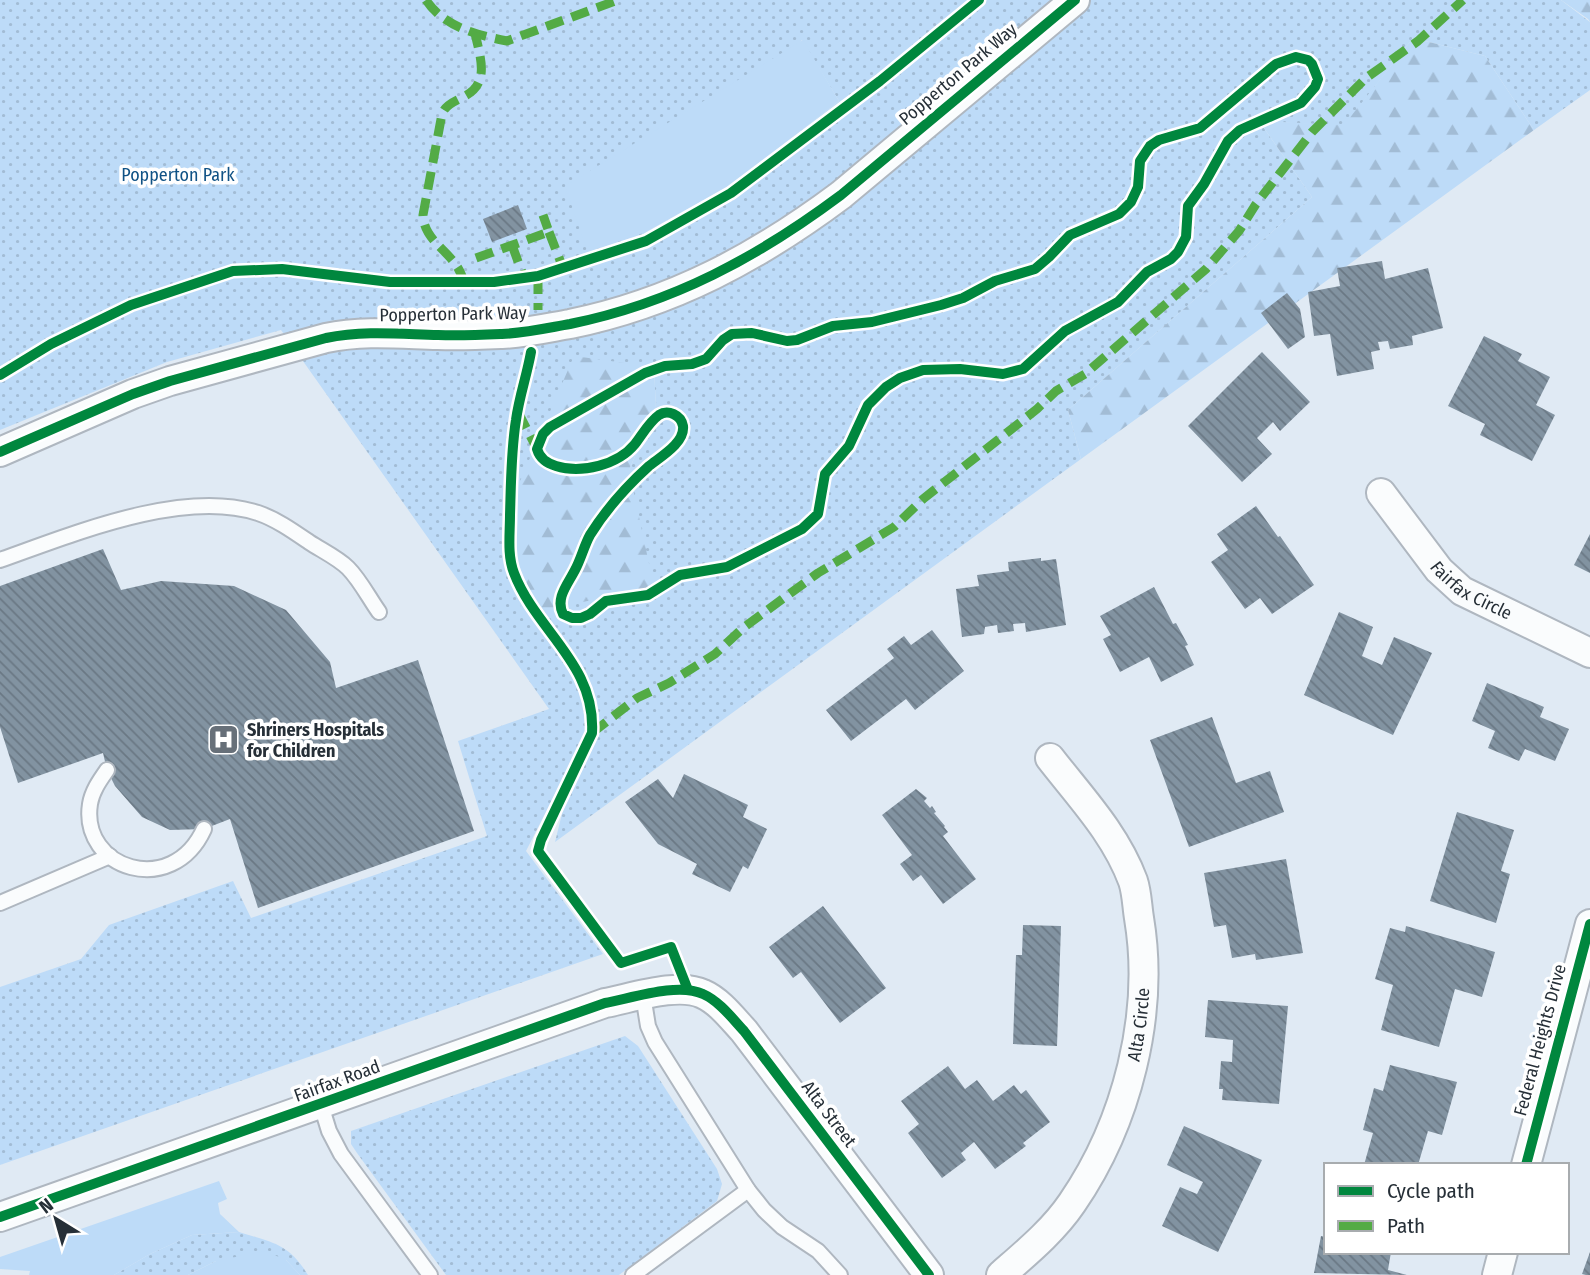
<svg xmlns="http://www.w3.org/2000/svg" width="1590" height="1275" font-family="'Fira Sans Condensed',sans-serif">
	<style>
		.grass { fill: url(#grass-dots); fill-rule: evenodd }
		.forest { fill: url(#forest-firs) }
		.garden { fill: #bddbf8 }
		.building { fill: url(#building-back-hatch) }
		.lines { fill: none; stroke-linecap: round; stroke-linejoin: round }
		.service-casing { stroke: #afb7c0; stroke-width: 18 }
		.minor-casing { stroke: #afb7c0; stroke-width: 32 }
		.service { stroke: #fafcfd; stroke-width: 14 }
		.minor { stroke: #fafcfd; stroke-width: 28 }
		.quiet { stroke: #53ab45; stroke-width: 9; stroke-dasharray: 18 9; stroke-linecap: butt }
		.cycleway-casing { stroke: #fff; stroke-width: 15 }
		.cycleway { stroke: #00873e; stroke-width: 10 }
		.labels { text-anchor: middle; dominant-baseline: central; stroke-width: 7; stroke-linejoin: round; paint-order: stroke }
		.street-label { font-size: 18px; fill: #262f37; stroke: #fff }
		.park-label { font-size: 18px; fill: #105285; stroke: #fff }
		.poi-label { font-size: 18px; font-weight: bold; fill: #262f37; stroke: #fff; text-anchor: start }
	</style>
	<defs>
		<pattern id="grass-dots" width="8" height="8" patternUnits="userSpaceOnUse" patternTransform="scale(1.75)"><rect width="8" height="8" fill="#bddbf8"/><path d="M2 2h.1M6 6h.1" fill="none" stroke="#a2bcd5" stroke-width="1.8" stroke-linecap="round"/></pattern>
		<pattern id="forest-firs" width="22" height="20" patternUnits="userSpaceOnUse" patternTransform="scale(1.75)"><rect width="22" height="20" fill="#bddbf8"/><path d="M5 1l3.5 6h-7zM16 11l3.5 6h-7z" fill="#a2bcd5"/></pattern>
		<pattern id="building-back-hatch" width="6" height="6" patternUnits="userSpaceOnUse" patternTransform="scale(1.75)"><rect width="6" height="6" fill="#8293a1"/><path d="M-1 5l2 2M0 0l6 6M5-1l2 2" fill="none" stroke="#6a7884"/></pattern>
	</defs>
	<rect width="100%" height="100%" fill="#e0eaf4"/>
	<g class="grass">
		<path d="M 0,0 L 1561,0 L 1590,22 L 1590,90 L 1534,130 L 1485,56 L 1413,38 L 1344,126 L 1259,121 L 1312,197 L 1068,410 L 1081,459 L 555,842 L 578,749 L 526,851 L 603,954 L 0,1165 L 0,987 L 81,959 L 109,925 L 233,881 L 251,918 L 487,836 L 458,741 L 549,709 L 281,330 L 167,362 L 0,430 ZM 802,40 L 839,101 L 733,184 L 646,232 ZM 654,368 L 656,408 L 629,470 Z"/>
		<path d="M 625,1036 L 638,1046 L 717,1169 L 722,1184 L 717,1201 L 619,1275 L 446,1275 L 357,1153 L 351,1144 L 351,1131 Z"/>
		<path d="M 239,1232 C 273,1243 288,1243 308,1275 L 300,1275 L 286,1260 L 216,1261 L 188,1275 L 114,1275 L 150,1254 L 192,1235 Z"/>
	</g>
	<g class="forest">
		<path d="M 1561,0 L 1590,0 L 1590,22 L 1588,19 Z"/>
		<path d="M 1413,38 L 1485,56 L 1534,130 L 1081,459 L 1068,410 L 1312,197 L 1259,121 L 1344,125 Z"/>
		<path d="M 574,356 L 654,367 L 656,408 L 629,470 L 654,587 L 521,615 L 511,502 Z"/>
	</g>
	<g class="garden">
		<path d="M 803,40 L 839,101 L 733,184 L 646,232 L 588,252 L 565,186 Z"/>
		<path d="M 219,1181 L 227,1199 L 218,1203 L 220,1214 L 239,1232 L 192,1235 L 150,1254 L 114,1275 L 29,1275 L 30,1271 L 0,1269 L 0,1257 Z"/>
		<path d="M 265,1251 L 286,1260 L 300,1275 L 188,1275 L 216,1261 Z"/>
	</g>
	<g class="building">
		<path d="M 518,205 L 527,229 L 492,242 L 483,219 Z"/>
		<path d="M 1382,261 L 1385,279 L 1428,268 L 1443,328 L 1412,336 L 1413,345 L 1390,349 L 1388,341 L 1378,342 L 1380,350 L 1371,352 L 1374,369 L 1337,376 L 1330,334 L 1314,336 L 1308,292 L 1340,286 L 1337,268 Z"/>
		<path d="M 1287,293 L 1300,309 L 1305,337 L 1288,349 L 1261,313 Z"/>
		<path d="M 1484,336 L 1522,354 L 1518,361 L 1550,377 L 1536,405 L 1555,415 L 1532,461 L 1480,435 L 1485,424 L 1448,406 Z"/>
		<path d="M 1262,352 L 1310,402 L 1280,431 L 1273,422 L 1257,438 L 1272,454 L 1242,482 L 1188,426 Z"/>
		<path d="M 1256,506 L 1278,537 L 1280,536 L 1314,585 L 1272,614 L 1260,598 L 1245,609 L 1211,562 L 1228,550 L 1217,534 Z"/>
		<path d="M 1590,534 L 1590,573 L 1574,565 Z"/>
		<path d="M 103,549 L 121,590 L 161,581 L 234,586 L 286,610 L 330,662 L 336,688 L 418,660 L 474,831 L 258,908 L 230,819 L 204,829 L 170,830 L 142,817 L 115,786 L 107,770 L 103,753 L 18,783 L 0,727 L 0,586 Z"/>
		<path d="M 1041,558 L 1041,561 L 1056,559 L 1066,625 L 1026,632 L 1025,623 L 1013,624 L 1014,631 L 998,633 L 997,625 L 985,627 L 984,634 L 962,637 L 956,589 L 979,586 L 977,575 L 1009,571 L 1008,562 Z"/>
		<path d="M 1154,587 L 1173,624 L 1176,623 L 1188,645 L 1185,646 L 1194,665 L 1161,682 L 1149,657 L 1120,672 L 1103,639 L 1111,635 L 1100,616 Z"/>
		<path d="M 1339,612 L 1373,627 L 1362,656 L 1382,665 L 1394,637 L 1432,653 L 1393,735 L 1304,695 Z"/>
		<path d="M 932,630 L 964,671 L 915,710 L 906,699 L 851,741 L 826,710 L 894,658 L 887,649 L 904,636 L 911,645 Z"/>
		<path d="M 1487,683 L 1544,707 L 1540,717 L 1569,729 L 1555,761 L 1525,749 L 1519,761 L 1488,748 L 1495,731 L 1472,721 Z"/>
		<path d="M 1212,717 L 1236,783 L 1270,771 L 1284,812 L 1189,847 L 1150,740 Z"/>
		<path d="M 684,774 L 748,805 L 743,817 L 767,829 L 748,869 L 743,866 L 730,892 L 692,874 L 697,864 L 658,844 L 625,802 L 658,779 L 673,798 Z"/>
		<path d="M 916,789 L 927,798 L 924,801 L 930,808 L 932,806 L 936,812 L 934,813 L 945,826 L 944,827 L 948,832 L 943,836 L 976,879 L 943,904 L 921,875 L 913,881 L 900,864 L 912,855 L 882,815 Z"/>
		<path d="M 1457,812 L 1514,830 L 1501,871 L 1510,874 L 1496,923 L 1430,901 Z"/>
		<path d="M 1286,859 L 1303,953 L 1256,960 L 1255,954 L 1232,958 L 1226,925 L 1214,927 L 1204,873 Z"/>
		<path d="M 823,906 L 886,988 L 840,1023 L 801,972 L 793,978 L 769,947 Z"/>
		<path d="M 1023,925 L 1061,926 L 1057,1046 L 1013,1044 L 1016,955 L 1022,955 Z"/>
		<path d="M 1406,926 L 1495,952 L 1482,997 L 1455,989 L 1439,1047 L 1381,1030 L 1393,985 L 1375,979 L 1390,928 L 1405,932 Z"/>
		<path d="M 1208,1000 L 1288,1006 L 1279,1104 L 1222,1100 L 1223,1089 L 1219,1089 L 1221,1061 L 1232,1062 L 1233,1040 L 1205,1037 Z"/>
		<path d="M 1390,1065 L 1457,1082 L 1442,1135 L 1428,1131 L 1418,1165 L 1364,1165 L 1373,1133 L 1363,1130 L 1374,1088 L 1383,1091 Z"/>
		<path d="M 948,1066 L 965,1089 L 977,1080 L 993,1101 L 1014,1085 L 1021,1094 L 1026,1090 L 1050,1122 L 1023,1143 L 1026,1146 L 995,1169 L 974,1142 L 961,1153 L 966,1160 L 942,1178 L 908,1133 L 919,1124 L 901,1101 Z"/>
		<path d="M 1184,1126 L 1262,1160 L 1218,1252 L 1162,1226 L 1180,1187 L 1197,1194 L 1203,1182 L 1167,1165 Z"/>
		<path d="M 1321,1236 L 1326,1237 L 1326,1252 L 1391,1252 L 1388,1270 L 1407,1275 L 1314,1273 Z"/>
		<path d="M 1590,1252 L 1590,1275 L 1586,1275 L 1582,1274 Z"/>
	</g>
	<g class="lines">
		<defs>
			<g id="service">
				<path d="M 0,560 C 71,535 183,488 258,513 C 276,519 293,531 309,542 C 321,550 338,558 348,568 C 360,580 369,598 379,612"/>
				<path d="M 107,770 C 100,780 92,791 90,804 C 80,869 172,899 204,829"/>
				<path d="M 0,903 L 110,856"/>
				<path d="M 643,995 L 648,1026 L 655,1042 L 748,1190 L 764,1210 L 782,1227 L 818,1251 L 840,1275"/>
				<path d="M 321,1105 L 329,1131 L 341,1154 L 430,1275"/>
				<path d="M 633,1275 L 748,1190"/>
			</g>
			<g id="minor">
				<path d="M 0,452 L 133,394 L 170,381 L 326,338 C 364,330 400,334 438,335 C 459,336 480,335 502,334 C 525,333 547,328 570,324 C 673,303 758,257 841,195 L 1075,0"/>
				<path id="s1" d="M 1381,493 L 1439,570 L 1462,591 L 1590,653"/>
				<path d="M 1526,1165 L 1590,924"/>
				<path d="M 0,1217 L 605,1003 C 632,998 678,982 703,994 C 719,1001 732,1018 744,1031 L 929,1275"/>
				<path id="s2" d="M 1001,1275 C 1026,1253 1053,1231 1072,1203 C 1127,1123 1155,1014 1139,918 C 1137,906 1137,893 1133,881 C 1115,833 1081,798 1050,758"/>
				<path d="M 1497,1275 L 1503,1252"/>
			</g>
		</defs>
		<use href="#service" class="service-casing"/>
		<use href="#minor" class="minor-casing"/>
		<use href="#service" class="service"/>
		<use href="#minor" class="minor"/>
		<g class="quiet">
			<path d="M 426,0 C 444,27 477,35 507,41 L 618,0"/>
			<path d="M 549,232 L 563,268"/>
			<path d="M 512,245 L 524,278"/>
			<path d="M 476,258 L 549,232 L 543,215"/>
			<path d="M 538,276 L 538,310"/>
			<path d="M 464,284 C 459,253 424,245 423,215 L 442,114 C 446,104 454,102 463,97 C 491,84 480,57 475,33"/>
			<path d="M 518,412 L 537,449"/>
			<path d="M 592,733 L 637,698 L 669,683 L 715,654 L 743,628 L 818,573 L 894,527 L 923,499 L 1037,409 L 1056,391 L 1085,374 L 1206,269 L 1239,231 L 1256,204 L 1312,132 L 1366,78 L 1418,41 L 1463,0"/>
		</g>
		<defs>
			<g id="cycleway">
				<path d="M 1296,57 L 1308,60 L 1312,64 L 1318,79 L 1315,87 L 1301,103 L 1240,130 L 1228,141 L 1204,184 L 1188,206 L 1186,237 L 1178,252 L 1171,259 L 1147,272 L 1118,302 L 1065,331 L 1023,369 L 1003,374 L 960,369 L 923,370 L 900,378 L 886,387 L 868,405 L 849,446 L 825,474 L 818,514 L 802,529 L 727,567 L 680,575 L 648,595 L 606,601 L 590,614 L 581,618 L 572,618 L 563,614 C 555,598 568,584 575,570 C 581,559 584,546 590,535 C 605,511 628,485 649,466 C 660,457 685,443 683,426 C 681,415 668,409 659,415 C 649,422 642,435 635,444 C 618,465 581,474 556,466 C 547,463 540,459 537,449 L 543,434 L 550,427 L 645,373 L 665,366 L 692,364 L 706,359 L 723,340 L 732,334 L 752,333 L 787,341 L 797,340 L 833,326 L 872,322 L 941,305 L 963,298 L 995,281 L 1035,269 L 1049,257 L 1070,235 L 1119,214 L 1131,202 L 1138,187 L 1140,161 L 1150,146 L 1159,140 L 1200,128 L 1276,64 Z"/>
				<path d="M 531,352 C 527,375 519,397 516,420 C 511,451 511,483 510,515 C 510,534 507,555 514,573 C 536,631 596,664 592,733 L 541,840 L 538,851 L 621,963 L 671,947 L 688,990"/>
				<path d="M 0,375 L 51,344 L 131,305 L 233,271 L 282,269 L 390,282 L 494,282 L 538,276 L 646,241 L 731,193 L 880,81 L 979,0"/>
				<path d="M 0,452 L 133,394 L 170,381 L 326,338 C 364,330 400,334 438,335 C 459,336 480,335 502,334 C 525,333 547,328 570,324 C 673,303 758,257 841,195 L 1075,0"/>
				<path d="M 1526,1165 L 1590,924"/>
				<path d="M 0,1217 L 605,1003 C 632,998 678,982 703,994 C 719,1001 732,1018 744,1031 L 929,1275"/>
			</g>
		</defs>
		<use href="#cycleway" class="cycleway-casing"/>
		<use href="#cycleway" class="cycleway"/>
	</g>
	<defs>
		<symbol id="hospital-square" viewBox="-11 -11 22 22"><rect x="-9" y="-9" width="18" height="18" rx="4" fill="#677079" stroke="#fff"/><path d="M-5-5h3v3.5h4V-5h3V5h-3V1.5h-4V5h-3Z" fill="#fff"/></symbol>
	</defs>
	<g fill-rule="evenodd">
		<use href="#hospital-square" x="206" y="722" width="35" height="35"/>
	</g>
	<g class="labels">
		<g class="street-label">
			<text transform="translate(958 74) rotate(-40)">Popperton Park Way</text>
			<text transform="translate(453 314) rotate(-1)">Popperton Park Way</text>
			<text stroke="none"><textPath href="#s1" startOffset="135">Fairfax Circle</textPath></text>
			<text stroke="none"><textPath href="#s2" startOffset="294">Alta Circle</textPath></text>
			<text transform="translate(1540 1040) rotate(-75)">Federal Heights Drive</text>
			<text transform="translate(337 1081) rotate(-20)">Fairfax Road</text>
			<text transform="translate(829 1114) rotate(53)">Alta Street</text>
		</g>
		<g class="park-label">
			<text x="178" y="175">Popperton Park</text>
		</g>
		<g class="poi-label">
			<text x="247" y="730">Shriners Hospitals<tspan x="247" dy="21">for Children</tspan></text>
		</g>
	</g>
	<rect x="1324" y="1163" width="245" height="91" fill="#ffffff" stroke="#a8acaf" stroke-width="2"/>
	<rect x="1338" y="1186" width="35" height="10" fill="#00873e" stroke="#a8acaf" stroke-width="2"/>
	<text x="1387" y="1198" font-size="21" fill="#262f37">Cycle path</text>
	<rect x="1338" y="1221" width="35" height="10" fill="#53ab45" stroke="#a8acaf" stroke-width="2"/>
	<text x="1387" y="1233" font-size="21" fill="#262f37">Path</text>
	<g transform="translate(56 1219) rotate(323)" stroke="#ffffff" stroke-width="5" paint-order="stroke">
	<path d="M0-5L12 26L0 18L-12 26Z" fill="#262f37"/>
	<text y="-10" font-size="19" font-weight="bold" text-anchor="middle" fill="#262f37">N</text>
	</g>
</svg>
